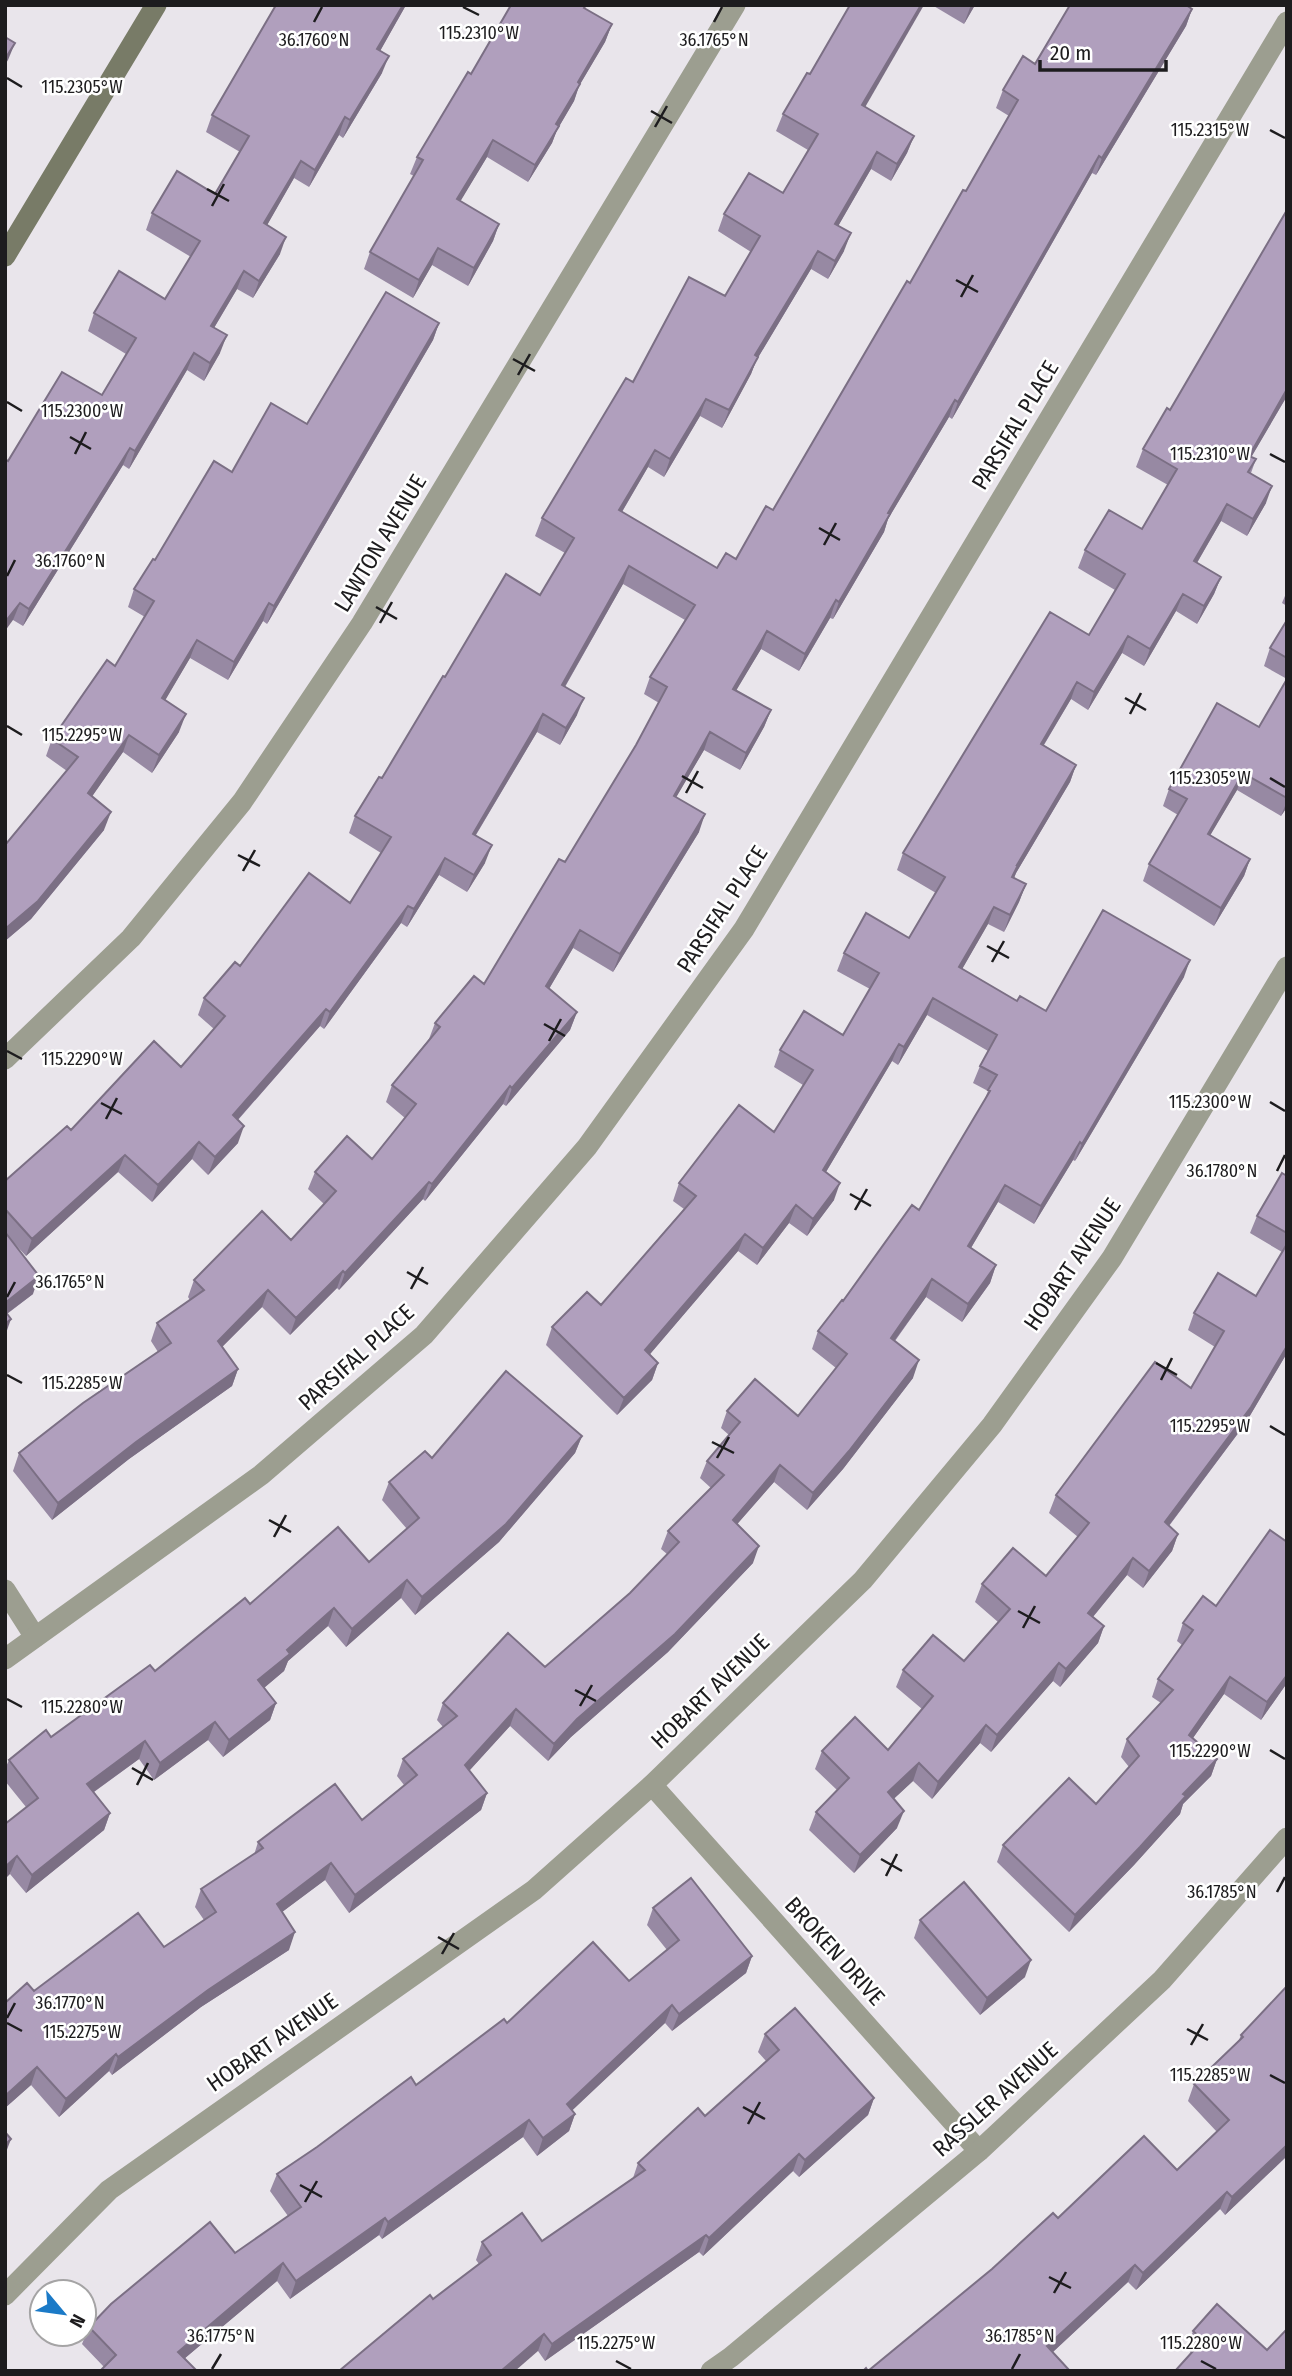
<svg xmlns="http://www.w3.org/2000/svg" width="1292" height="2376" font-family="'Fira Sans Condensed',sans-serif">
	<style>
		.lines { fill: none; stroke-linecap: round; stroke-linejoin: round }
		.street { stroke: #9c9e90; stroke-width: 21 }
		.secondary { stroke: #787b67; stroke-width: 21 }
		.wall { fill: #9789a3 }
		.shaded-wall { fill: #7b6f84 }
		.building { fill: #b09fbd; stroke: #7b6f84; stroke-width: 2 }
		.ticks { fill: none; stroke: #1d1c1e; stroke-width: 2.5 }
		.labels { text-anchor: middle; dominant-baseline: central; stroke-width: 5; stroke-linejoin: round; paint-order: stroke }
		.street-label { font-size: 23px; fill: #1d1c1e; stroke: #fff }
		.ticks-label { font-size: 18px; text-anchor: middle; fill: #1d1c1e; stroke: #fff; stroke-width: 5; stroke-linejoin: round; paint-order: stroke }
	</style>
	<rect width="100%" height="100%" fill="#e9e5eb"/>
	<g class="lines">
		<g class="street">
			<path d="M 5,1059 L 131,938 L 242,802 L 362,623 L 735,5"/>
			<path d="M 5,1590 L 35,1637"/>
			<path d="M 5,1659 L 261,1475 L 424,1335 L 587,1147 L 744,929 L 1287,22"/>
			<path d="M 652,1785 L 979,2151"/>
			<path d="M 5,2295 L 109,2190 L 534,1890 L 652,1785 L 863,1580 L 992,1425 L 1112,1258 L 1287,967"/>
			<path d="M 711,2371 L 731,2357 L 979,2151 L 1162,1980 L 1287,1838"/>
		</g>
		<path class="secondary" d="M 5,256 L 156,5"/>
	</g>
	<g class="wall">
		<path d="M 406,5 L 380,51 L 382,73 L 343,138 L 339,135 L 309,187 L 294,178 L 267,225 L 280,254 L 253,298 L 237,289 L 214,328 L 220,353 L 204,381 L 187,370 L 129,469 L 123,465 L 23,626 L 13,620 L 8,461 L 102,395 L 126,354 L 88,331 L 94,313 L 165,299 L 191,257 L 146,230 L 152,213 L 215,194 L 240,152 L 206,132 L 212,115 Z"/>
		<path d="M 932,5 L 975,5 L 964,24 Z"/>
		<path d="M 1192,9 L 1186,26 L 1096,175 L 1092,173 L 952,419 L 949,417 L 888,519 L 884,532 L 833,619 L 830,618 L 799,671 L 761,649 L 736,690 L 771,710 L 764,727 L 740,770 L 704,750 L 676,797 L 699,832 L 613,972 L 573,948 L 549,989 L 577,1012 L 570,1030 L 506,1106 L 503,1104 L 425,1201 L 423,1199 L 339,1290 L 337,1288 L 290,1335 L 262,1307 L 222,1347 L 238,1369 L 232,1386 L 129,1459 L 52,1520 L 13,1471 L 19,1453 L 158,1352 L 151,1341 L 157,1323 L 190,1300 L 188,1297 L 194,1280 L 291,1240 L 324,1204 L 308,1189 L 315,1172 L 372,1159 L 405,1118 L 386,1102 L 392,1085 L 429,1039 L 435,1023 L 484,984 L 565,862 L 636,745 L 659,703 L 644,694 L 650,677 L 685,620 L 623,584 L 565,687 L 577,715 L 560,745 L 537,732 L 476,835 L 485,863 L 467,892 L 439,875 L 407,927 L 401,923 L 324,1029 L 320,1026 L 238,1120 L 238,1143 L 208,1175 L 192,1159 L 152,1202 L 118,1172 L 26,1256 L 12,1241 L 33,1294 L 7,1314 L 5,1336 L 5,1181 L 71,1130 L 181,1067 L 214,1029 L 198,1015 L 204,998 L 240,966 L 350,903 L 381,853 L 349,833 L 355,816 L 382,778 L 445,677 L 540,595 L 565,553 L 535,536 L 542,518 L 633,382 L 725,296 L 751,252 L 718,231 L 724,214 L 783,193 L 808,150 L 776,131 L 783,114 L 865,107 L 914,136 L 907,153 L 891,181 L 871,169 L 838,226 L 844,251 L 828,279 L 811,269 L 756,361 L 751,374 L 722,428 L 700,416 L 664,477 L 648,467 L 622,512 L 717,568 L 736,559 L 773,510 L 966,191 L 1009,116 L 996,108 L 1003,90 L 1035,64 Z"/>
		<path d="M 587,10 L 612,24 L 605,42 L 579,86 L 574,101 L 557,130 L 552,143 L 528,182 L 487,157 L 460,201 L 499,224 L 493,241 L 468,286 L 432,265 L 413,298 L 364,269 L 370,252 L 414,176 L 410,174 L 417,157 L 471,74 Z"/>
		<path d="M 1287,210 L 1287,396 L 1251,457 L 1256,459 L 1251,473 L 1266,503 L 1247,536 L 1221,521 L 1197,563 L 1221,577 L 1214,594 L 1197,624 L 1176,611 L 1144,666 L 1122,653 L 1088,710 L 1071,699 L 1044,745 L 1076,765 L 1070,782 L 1016,873 L 1014,878 L 1026,884 L 1019,902 L 1004,932 L 988,924 L 962,969 L 1017,1001 L 1046,1011 L 1184,977 L 1075,1161 L 1073,1160 L 1034,1224 L 998,1202 L 971,1248 L 996,1265 L 990,1283 L 962,1322 L 926,1297 L 895,1341 L 913,1378 L 843,1469 L 807,1510 L 774,1482 L 737,1524 L 753,1563 L 668,1652 L 571,1737 L 548,1761 L 510,1726 L 469,1771 L 487,1793 L 481,1810 L 349,1913 L 325,1880 L 282,1912 L 289,1950 L 201,2007 L 112,2075 L 109,2071 L 59,2117 L 31,2085 L 5,2108 L 5,2003 L 34,1991 L 164,1947 L 204,1920 L 195,1907 L 201,1889 L 254,1855 L 258,1842 L 362,1820 L 404,1785 L 397,1776 L 403,1759 L 443,1727 L 437,1720 L 443,1703 L 545,1667 L 630,1593 L 667,1554 L 661,1549 L 668,1531 L 711,1488 L 700,1478 L 707,1461 L 729,1435 L 721,1428 L 727,1411 L 798,1416 L 836,1368 L 812,1349 L 818,1331 L 919,1210 L 984,1101 L 988,1091 L 973,1083 L 980,1066 L 988,1051 L 927,1015 L 898,1065 L 892,1061 L 826,1172 L 834,1200 L 807,1236 L 789,1223 L 757,1265 L 738,1251 L 650,1354 L 658,1363 L 652,1380 L 617,1415 L 546,1345 L 552,1327 L 601,1305 L 684,1209 L 673,1201 L 679,1183 L 774,1132 L 803,1085 L 774,1067 L 780,1050 L 843,1035 L 870,989 L 837,971 L 844,953 L 909,938 L 936,893 L 897,870 L 903,853 L 1089,635 L 1115,590 L 1078,568 L 1085,550 L 1142,529 L 1168,485 L 1136,467 L 1143,449 L 1170,410 Z"/>
		<path d="M 439,323 L 433,340 L 267,624 L 263,621 L 228,680 L 190,658 L 165,700 L 179,732 L 152,773 L 123,752 L 92,796 L 104,830 L 31,919 L 5,941 L 5,845 L 67,771 L 46,756 L 52,739 L 115,666 L 145,617 L 128,607 L 134,589 L 155,560 L 232,472 L 307,424 Z"/>
		<path d="M 1287,591 L 1287,606 L 1282,603 Z"/>
		<path d="M 1287,620 L 1287,679 L 1264,666 L 1270,648 Z"/>
		<path d="M 1287,679 L 1287,807 L 1281,816 L 1237,790 L 1210,835 L 1250,859 L 1244,876 L 1214,926 L 1143,881 L 1149,864 L 1178,815 L 1163,806 L 1169,789 L 1259,727 Z"/>
		<path d="M 1287,1176 L 1287,1353 L 1245,1424 L 1169,1526 L 1178,1534 L 1172,1551 L 1143,1588 L 1127,1575 L 1093,1617 L 1104,1626 L 1098,1643 L 1060,1687 L 1053,1681 L 991,1752 L 980,1743 L 932,1799 L 913,1781 L 893,1799 L 897,1828 L 854,1873 L 809,1830 L 816,1812 L 837,1790 L 815,1769 L 822,1751 L 888,1750 L 922,1709 L 896,1687 L 903,1670 L 964,1661 L 998,1622 L 975,1602 L 982,1584 L 1046,1576 L 1078,1537 L 1049,1513 L 1056,1495 L 1191,1388 L 1215,1347 L 1188,1330 L 1194,1313 L 1256,1296 L 1282,1252 L 1250,1233 L 1257,1216 Z"/>
		<path d="M 582,1436 L 575,1453 L 499,1542 L 415,1615 L 401,1598 L 346,1647 L 328,1626 L 288,1661 L 284,1671 L 264,1688 L 276,1703 L 270,1720 L 223,1757 L 208,1740 L 154,1780 L 139,1759 L 94,1792 L 110,1813 L 104,1830 L 26,1893 L 10,1874 L 26,1807 L 5,1781 L 5,1769 L 9,1760 L 51,1737 L 155,1671 L 250,1604 L 369,1562 L 407,1529 L 382,1500 L 389,1482 L 432,1458 Z"/>
		<path d="M 1287,1542 L 1287,1683 L 1261,1720 L 1224,1694 L 1193,1738 L 1217,1759 L 1211,1776 L 1183,1804 L 1180,1814 L 1134,1865 L 1069,1932 L 997,1862 L 1003,1845 L 1096,1804 L 1129,1767 L 1121,1757 L 1127,1739 L 1161,1703 L 1152,1697 L 1158,1679 L 1182,1645 L 1177,1641 L 1183,1623 L 1216,1606 Z"/>
		<path d="M 653,1908 L 752,1956 L 746,1973 L 672,2031 L 665,2023 L 572,2110 L 575,2114 L 569,2131 L 537,2156 L 523,2137 L 382,2239 L 379,2235 L 290,2299 L 277,2281 L 185,2358 L 104,2367 L 82,2344 L 89,2327 L 235,2253 L 288,2216 L 270,2191 L 277,2174 L 416,2085 L 507,2023 L 629,1981 L 667,1950 L 647,1925 Z"/>
		<path d="M 920,1920 L 1025,1977 L 980,2015 L 914,1938 Z"/>
		<path d="M 1287,1986 L 1287,2156 L 1225,2215 L 1220,2209 L 1136,2290 L 1128,2282 L 1053,2352 L 868,2371 L 1058,2218 L 1177,2170 L 1217,2132 L 1188,2101 L 1194,2084 L 1239,2040 L 1241,2035 Z"/>
		<path d="M 765,2034 L 874,2098 L 868,2115 L 799,2177 L 793,2171 L 703,2256 L 699,2252 L 545,2361 L 538,2351 L 433,2299 L 479,2264 L 476,2260 L 482,2242 L 542,2241 L 633,2178 L 638,2163 L 705,2116 L 766,2061 L 758,2052 Z"/>
		<path d="M 1193,2331 L 1267,2350 L 1287,2371 L 1191,2353 L 1187,2348 Z"/>
	</g>
	<g class="shaded-wall">
		<path d="M 403,5 L 406,5 L 371,67 L 377,49 Z"/>
		<path d="M 921,5 L 924,5 L 856,123 L 862,105 Z"/>
		<path d="M 971,5 L 975,5 L 964,24 Z"/>
		<path d="M 1192,9 L 1186,26 L 1096,175 L 1102,158 Z"/>
		<path d="M 612,24 L 605,42 L 579,86 L 574,101 L 557,130 L 552,143 L 528,182 L 535,165 L 578,82 Z"/>
		<path d="M 15,43 L 8,60 L 5,65 L 5,59 Z"/>
		<path d="M 389,56 L 382,73 L 343,138 L 350,120 Z"/>
		<path d="M 345,117 L 339,135 L 309,187 L 315,170 Z"/>
		<path d="M 914,136 L 907,153 L 891,181 L 897,164 Z"/>
		<path d="M 493,140 L 487,157 L 451,217 L 457,199 Z"/>
		<path d="M 877,152 L 871,169 L 829,242 L 835,224 Z"/>
		<path d="M 1099,156 L 1092,173 L 952,419 L 958,402 Z"/>
		<path d="M 301,161 L 294,178 L 258,241 L 264,223 Z"/>
		<path d="M 499,224 L 493,241 L 468,286 L 474,268 Z"/>
		<path d="M 851,233 L 844,251 L 828,279 L 835,261 Z"/>
		<path d="M 286,237 L 280,254 L 253,298 L 259,281 Z"/>
		<path d="M 438,248 L 432,265 L 413,298 L 419,280 Z"/>
		<path d="M 818,251 L 811,269 L 756,361 L 751,374 L 722,428 L 729,410 L 755,355 Z"/>
		<path d="M 244,271 L 237,289 L 205,343 L 211,326 Z"/>
		<path d="M 439,323 L 433,340 L 267,624 L 274,606 Z"/>
		<path d="M 227,335 L 220,353 L 204,381 L 210,363 Z"/>
		<path d="M 194,353 L 187,370 L 129,469 L 135,451 Z"/>
		<path d="M 1287,389 L 1287,396 L 1242,473 L 1249,456 Z"/>
		<path d="M 706,399 L 700,416 L 664,477 L 670,459 Z"/>
		<path d="M 955,400 L 949,417 L 888,519 L 884,532 L 833,619 L 839,602 L 888,513 Z"/>
		<path d="M 130,448 L 123,465 L 23,626 L 29,609 Z"/>
		<path d="M 655,450 L 648,467 L 613,527 L 619,510 Z"/>
		<path d="M 1272,486 L 1266,503 L 1247,536 L 1253,519 Z"/>
		<path d="M 1227,504 L 1221,521 L 1188,578 L 1194,561 Z"/>
		<path d="M 629,566 L 623,584 L 556,702 L 562,685 Z"/>
		<path d="M 1221,577 L 1214,594 L 1197,624 L 1204,606 Z"/>
		<path d="M 1183,594 L 1176,611 L 1144,666 L 1150,649 Z"/>
		<path d="M 836,600 L 830,618 L 799,671 L 805,654 Z"/>
		<path d="M 20,603 L 13,620 L 5,631 L 5,622 Z"/>
		<path d="M 269,603 L 263,621 L 228,680 L 234,662 Z"/>
		<path d="M 767,631 L 761,649 L 727,706 L 733,689 Z"/>
		<path d="M 1128,636 L 1122,653 L 1088,710 L 1094,692 Z"/>
		<path d="M 197,640 L 190,658 L 156,716 L 162,698 Z"/>
		<path d="M 1077,682 L 1071,699 L 1034,761 L 1041,744 Z"/>
		<path d="M 584,698 L 577,715 L 560,745 L 566,728 Z"/>
		<path d="M 771,710 L 764,727 L 740,770 L 746,753 Z"/>
		<path d="M 186,714 L 179,732 L 152,773 L 159,755 Z"/>
		<path d="M 543,714 L 537,732 L 466,851 L 473,834 Z"/>
		<path d="M 710,732 L 704,750 L 667,813 L 674,796 Z"/>
		<path d="M 129,735 L 123,752 L 82,811 L 88,793 Z"/>
		<path d="M 1076,765 L 1070,782 L 1016,873 L 1012,883 L 1005,895 L 1017,865 Z"/>
		<path d="M 1243,773 L 1237,790 L 1201,851 L 1208,834 Z"/>
		<path d="M 1287,801 L 1287,807 L 1281,816 Z"/>
		<path d="M 111,812 L 104,830 L 31,919 L 5,941 L 5,929 Z"/>
		<path d="M 705,814 L 699,832 L 613,972 L 620,954 Z"/>
		<path d="M 492,845 L 485,863 L 467,892 L 474,875 Z"/>
		<path d="M 445,858 L 439,875 L 407,927 L 414,909 Z"/>
		<path d="M 1250,859 L 1244,876 L 1214,926 L 1221,908 Z"/>
		<path d="M 1026,884 L 1019,902 L 1004,932 L 1010,915 Z"/>
		<path d="M 408,906 L 401,923 L 324,1029 L 330,1012 Z"/>
		<path d="M 994,907 L 988,924 L 953,985 L 959,967 Z"/>
		<path d="M 580,930 L 573,948 L 540,1004 L 546,986 Z"/>
		<path d="M 1190,960 L 1184,977 L 1075,1161 L 1082,1144 Z"/>
		<path d="M 933,998 L 927,1015 L 898,1065 L 904,1047 Z"/>
		<path d="M 326,1009 L 320,1026 L 226,1133 L 233,1115 Z"/>
		<path d="M 577,1012 L 570,1030 L 506,1106 L 512,1088 Z"/>
		<path d="M 899,1044 L 892,1061 L 817,1187 L 823,1170 Z"/>
		<path d="M 510,1086 L 503,1104 L 425,1201 L 432,1184 Z"/>
		<path d="M 244,1126 L 238,1143 L 208,1175 L 215,1157 Z"/>
		<path d="M 199,1142 L 192,1159 L 152,1202 L 158,1185 Z"/>
		<path d="M 1080,1142 L 1073,1160 L 1034,1224 L 1041,1206 Z"/>
		<path d="M 125,1155 L 118,1172 L 26,1256 L 32,1239 Z"/>
		<path d="M 429,1182 L 423,1199 L 339,1290 L 345,1273 Z"/>
		<path d="M 840,1183 L 834,1200 L 807,1236 L 813,1219 Z"/>
		<path d="M 1005,1185 L 998,1202 L 962,1263 L 968,1246 Z"/>
		<path d="M 796,1205 L 789,1223 L 757,1265 L 763,1248 Z"/>
		<path d="M 745,1234 L 738,1251 L 639,1367 L 645,1350 Z"/>
		<path d="M 996,1265 L 990,1283 L 962,1322 L 968,1304 Z"/>
		<path d="M 343,1271 L 337,1288 L 290,1335 L 296,1318 Z"/>
		<path d="M 39,1276 L 33,1294 L 5,1315 L 5,1303 Z"/>
		<path d="M 932,1279 L 926,1297 L 884,1355 L 891,1338 Z"/>
		<path d="M 268,1290 L 262,1307 L 211,1358 L 218,1341 Z"/>
		<path d="M 11,1319 L 5,1336 L 5,1324 Z"/>
		<path d="M 1287,1346 L 1287,1353 L 1245,1424 L 1158,1540 L 1165,1522 Z"/>
		<path d="M 919,1360 L 913,1378 L 843,1469 L 807,1510 L 813,1493 Z"/>
		<path d="M 658,1363 L 652,1380 L 617,1415 L 624,1398 Z"/>
		<path d="M 238,1369 L 232,1386 L 129,1459 L 52,1520 L 58,1503 L 136,1442 Z"/>
		<path d="M 582,1436 L 575,1453 L 499,1542 L 415,1615 L 422,1597 Z"/>
		<path d="M 780,1465 L 774,1482 L 726,1537 L 733,1520 Z"/>
		<path d="M 1178,1534 L 1172,1551 L 1143,1588 L 1149,1571 Z"/>
		<path d="M 759,1546 L 753,1563 L 668,1652 L 571,1737 L 548,1761 L 554,1744 L 577,1719 Z"/>
		<path d="M 1133,1558 L 1127,1575 L 1082,1630 L 1088,1613 Z"/>
		<path d="M 407,1580 L 401,1598 L 346,1647 L 352,1629 Z"/>
		<path d="M 334,1608 L 328,1626 L 288,1661 L 284,1671 L 252,1698 L 258,1680 L 287,1650 Z"/>
		<path d="M 1104,1626 L 1098,1643 L 1060,1687 L 1066,1669 Z"/>
		<path d="M 1059,1663 L 1053,1681 L 991,1752 L 997,1735 Z"/>
		<path d="M 1287,1675 L 1287,1683 L 1261,1720 L 1267,1702 Z"/>
		<path d="M 1230,1677 L 1224,1694 L 1183,1752 L 1189,1735 Z"/>
		<path d="M 276,1703 L 270,1720 L 223,1757 L 229,1740 Z"/>
		<path d="M 516,1709 L 510,1726 L 458,1783 L 465,1765 Z"/>
		<path d="M 215,1722 L 208,1740 L 154,1780 L 160,1763 Z"/>
		<path d="M 986,1725 L 980,1743 L 932,1799 L 938,1782 Z"/>
		<path d="M 145,1741 L 139,1759 L 81,1801 L 87,1784 Z"/>
		<path d="M 1217,1759 L 1211,1776 L 1183,1804 L 1180,1814 L 1134,1865 L 1069,1932 L 1075,1915 L 1183,1794 Z"/>
		<path d="M 919,1763 L 913,1781 L 882,1810 L 888,1792 Z"/>
		<path d="M 487,1793 L 481,1810 L 349,1913 L 355,1895 Z"/>
		<path d="M 904,1811 L 897,1828 L 854,1873 L 860,1855 Z"/>
		<path d="M 110,1813 L 104,1830 L 26,1893 L 32,1875 Z"/>
		<path d="M 17,1856 L 10,1874 L 5,1879 L 5,1867 Z"/>
		<path d="M 331,1863 L 325,1880 L 270,1921 L 277,1904 Z"/>
		<path d="M 295,1932 L 289,1950 L 201,2007 L 112,2075 L 118,2057 L 208,1990 Z"/>
		<path d="M 752,1956 L 746,1973 L 672,2031 L 679,2014 Z"/>
		<path d="M 1031,1960 L 1025,1977 L 980,2015 L 987,1998 Z"/>
		<path d="M 672,2005 L 665,2023 L 561,2121 L 567,2104 Z"/>
		<path d="M 116,2054 L 109,2071 L 59,2117 L 66,2099 Z"/>
		<path d="M 37,2067 L 31,2085 L 5,2108 L 5,2096 Z"/>
		<path d="M 874,2098 L 868,2115 L 799,2177 L 805,2160 Z"/>
		<path d="M 575,2114 L 569,2131 L 537,2156 L 543,2138 Z"/>
		<path d="M 529,2120 L 523,2137 L 382,2239 L 388,2222 Z"/>
		<path d="M 11,2139 L 5,2155 L 5,2145 Z"/>
		<path d="M 1287,2145 L 1287,2156 L 1225,2215 L 1232,2197 Z"/>
		<path d="M 799,2154 L 793,2171 L 703,2256 L 709,2238 Z"/>
		<path d="M 1227,2192 L 1220,2209 L 1136,2290 L 1143,2273 Z"/>
		<path d="M 385,2218 L 379,2235 L 290,2299 L 296,2281 Z"/>
		<path d="M 706,2235 L 699,2252 L 545,2361 L 552,2344 Z"/>
		<path d="M 283,2263 L 277,2281 L 172,2369 L 178,2352 Z"/>
		<path d="M 1135,2265 L 1128,2282 L 1041,2363 L 1047,2346 Z"/>
		<path d="M 544,2334 L 538,2351 L 515,2371 L 501,2371 Z"/>
	</g>
	<g class="building">
		<path d="M 276,5 L 403,5 L 377,49 L 389,56 L 350,120 L 345,117 L 315,170 L 301,161 L 264,223 L 286,237 L 259,281 L 244,271 L 211,326 L 227,335 L 210,363 L 194,353 L 135,451 L 130,448 L 29,609 L 20,603 L 5,622 L 5,459 L 8,461 L 62,372 L 102,395 L 136,338 L 94,313 L 119,271 L 165,299 L 200,241 L 152,213 L 177,171 L 215,194 L 249,136 L 212,115 Z"/>
		<path d="M 511,5 L 586,5 L 584,8 L 612,24 L 578,82 L 580,84 L 556,124 L 559,126 L 535,165 L 493,140 L 457,199 L 499,224 L 474,268 L 438,248 L 419,280 L 370,252 L 423,160 L 417,157 L 468,72 L 471,74 Z"/>
		<path d="M 850,5 L 921,5 L 862,105 L 914,136 L 897,164 L 877,152 L 835,224 L 851,233 L 835,261 L 818,251 L 755,355 L 758,357 L 729,410 L 706,399 L 670,459 L 655,450 L 619,510 L 717,568 L 726,553 L 736,559 L 766,506 L 773,510 L 907,281 L 910,283 L 963,190 L 966,191 L 1018,100 L 1003,90 L 1023,56 L 1035,64 L 1070,5 L 1186,5 L 1192,9 L 1102,158 L 1099,156 L 958,402 L 955,400 L 888,513 L 890,514 L 839,602 L 836,600 L 805,654 L 767,631 L 733,689 L 771,710 L 746,753 L 710,732 L 674,796 L 705,814 L 620,954 L 580,930 L 546,986 L 577,1012 L 512,1088 L 510,1086 L 432,1184 L 429,1182 L 345,1273 L 343,1271 L 296,1318 L 268,1290 L 218,1341 L 238,1369 L 136,1442 L 58,1503 L 19,1453 L 83,1403 L 171,1343 L 157,1323 L 204,1290 L 194,1280 L 262,1211 L 291,1240 L 336,1191 L 315,1172 L 347,1136 L 372,1159 L 416,1104 L 392,1085 L 440,1027 L 435,1023 L 474,976 L 484,984 L 559,859 L 565,862 L 636,745 L 667,687 L 650,677 L 695,605 L 629,566 L 562,685 L 584,698 L 566,728 L 543,714 L 473,834 L 492,845 L 474,875 L 445,858 L 414,909 L 408,906 L 330,1012 L 326,1009 L 233,1115 L 244,1126 L 215,1157 L 199,1142 L 158,1185 L 125,1155 L 32,1239 L 5,1209 L 5,1181 L 67,1126 L 71,1130 L 154,1041 L 181,1067 L 225,1016 L 204,998 L 235,962 L 240,966 L 309,873 L 350,903 L 391,837 L 355,816 L 379,777 L 382,778 L 443,676 L 445,677 L 506,574 L 540,595 L 574,538 L 542,518 L 626,378 L 633,382 L 689,277 L 725,296 L 760,236 L 724,214 L 749,173 L 783,193 L 818,134 L 783,114 L 807,73 L 810,74 Z"/>
		<path d="M 5,37 L 15,43 L 5,59 Z"/>
		<path d="M 1287,210 L 1287,389 L 1249,456 L 1256,459 L 1248,472 L 1272,486 L 1253,519 L 1227,504 L 1194,561 L 1221,577 L 1204,606 L 1183,594 L 1150,649 L 1128,636 L 1094,692 L 1077,682 L 1041,744 L 1076,765 L 1017,865 L 1018,865 L 1012,877 L 1026,884 L 1010,915 L 994,907 L 959,967 L 1017,1001 L 1020,996 L 1046,1011 L 1103,910 L 1190,960 L 1082,1144 L 1080,1142 L 1041,1206 L 1005,1185 L 968,1246 L 996,1265 L 968,1304 L 932,1279 L 891,1338 L 919,1360 L 849,1451 L 813,1493 L 780,1465 L 733,1520 L 759,1546 L 675,1634 L 577,1719 L 554,1744 L 516,1709 L 465,1765 L 487,1793 L 355,1895 L 331,1863 L 277,1904 L 295,1932 L 208,1990 L 118,2057 L 116,2054 L 66,2099 L 37,2067 L 5,2096 L 5,2003 L 27,1983 L 34,1991 L 138,1913 L 164,1947 L 216,1912 L 201,1889 L 263,1848 L 258,1842 L 335,1784 L 362,1820 L 417,1775 L 403,1759 L 457,1716 L 443,1703 L 508,1633 L 545,1667 L 630,1593 L 679,1542 L 668,1531 L 724,1475 L 707,1461 L 740,1422 L 727,1411 L 755,1379 L 798,1416 L 847,1354 L 818,1331 L 842,1300 L 843,1301 L 912,1205 L 919,1210 L 990,1091 L 988,1090 L 997,1075 L 980,1066 L 997,1035 L 933,998 L 904,1047 L 899,1044 L 823,1170 L 840,1183 L 813,1219 L 796,1205 L 763,1248 L 745,1234 L 645,1350 L 658,1363 L 624,1398 L 552,1327 L 587,1292 L 601,1305 L 696,1196 L 679,1183 L 739,1105 L 774,1132 L 813,1070 L 780,1050 L 804,1011 L 843,1035 L 879,973 L 844,953 L 866,913 L 909,938 L 945,877 L 903,853 L 1050,612 L 1089,635 L 1125,574 L 1085,550 L 1109,510 L 1142,529 L 1177,469 L 1143,449 L 1167,408 L 1170,410 Z"/>
		<path d="M 386,292 L 439,323 L 274,606 L 269,603 L 234,662 L 197,640 L 162,698 L 186,714 L 159,755 L 129,735 L 88,793 L 111,812 L 38,901 L 5,929 L 5,845 L 78,757 L 52,739 L 107,660 L 115,666 L 154,601 L 134,589 L 153,559 L 155,560 L 214,461 L 232,472 L 271,403 L 307,424 Z"/>
		<path d="M 1287,620 L 1287,658 L 1270,648 Z"/>
		<path d="M 1287,679 L 1287,798 L 1243,773 L 1208,834 L 1250,859 L 1221,908 L 1149,864 L 1187,799 L 1169,789 L 1217,703 L 1259,727 Z"/>
		<path d="M 1282,1173 L 1287,1176 L 1287,1233 L 1257,1216 Z"/>
		<path d="M 5,1232 L 39,1276 L 5,1303 Z"/>
		<path d="M 1287,1244 L 1287,1346 L 1251,1407 L 1165,1522 L 1178,1534 L 1149,1571 L 1133,1558 L 1088,1613 L 1104,1626 L 1066,1669 L 1059,1663 L 997,1735 L 986,1725 L 938,1782 L 919,1763 L 888,1792 L 904,1811 L 860,1855 L 816,1812 L 849,1778 L 822,1751 L 855,1717 L 888,1750 L 933,1696 L 903,1670 L 933,1635 L 964,1661 L 1010,1609 L 982,1584 L 1013,1548 L 1046,1576 L 1089,1523 L 1056,1495 L 1155,1362 L 1191,1388 L 1224,1331 L 1194,1313 L 1218,1273 L 1256,1296 Z"/>
		<path d="M 5,1311 L 11,1319 L 5,1324 Z"/>
		<path d="M 506,1371 L 582,1436 L 506,1524 L 422,1597 L 407,1580 L 352,1629 L 334,1608 L 287,1650 L 290,1654 L 258,1680 L 276,1703 L 229,1740 L 215,1722 L 160,1763 L 145,1741 L 87,1784 L 110,1813 L 32,1875 L 17,1856 L 5,1867 L 5,1824 L 38,1798 L 9,1760 L 46,1730 L 51,1737 L 150,1665 L 155,1671 L 245,1598 L 250,1604 L 338,1527 L 369,1562 L 419,1518 L 389,1482 L 425,1451 L 432,1458 Z"/>
		<path d="M 1270,1530 L 1287,1542 L 1287,1675 L 1267,1702 L 1230,1677 L 1189,1735 L 1217,1759 L 1183,1794 L 1186,1796 L 1140,1847 L 1075,1915 L 1003,1845 L 1069,1778 L 1096,1804 L 1139,1756 L 1127,1739 L 1173,1690 L 1158,1679 L 1193,1630 L 1183,1623 L 1203,1596 L 1216,1606 Z"/>
		<path d="M 691,1878 L 752,1956 L 679,2014 L 672,2005 L 567,2104 L 575,2114 L 543,2138 L 529,2120 L 388,2222 L 385,2218 L 296,2281 L 283,2263 L 178,2352 L 197,2371 L 100,2371 L 116,2355 L 89,2327 L 111,2304 L 210,2222 L 235,2253 L 301,2207 L 277,2174 L 317,2147 L 411,2077 L 416,2085 L 504,2019 L 507,2023 L 593,1942 L 629,1981 L 679,1940 L 653,1908 Z"/>
		<path d="M 964,1882 L 1031,1960 L 987,1998 L 920,1920 Z"/>
		<path d="M 1287,1986 L 1287,2145 L 1232,2197 L 1227,2192 L 1143,2273 L 1135,2265 L 1047,2346 L 1070,2371 L 863,2371 L 866,2368 L 868,2371 L 992,2269 L 1053,2213 L 1058,2218 L 1144,2136 L 1177,2170 L 1229,2120 L 1194,2084 L 1243,2037 L 1241,2035 Z"/>
		<path d="M 795,2008 L 874,2098 L 805,2160 L 799,2154 L 709,2238 L 706,2235 L 552,2344 L 544,2334 L 501,2371 L 339,2371 L 430,2295 L 433,2299 L 491,2255 L 482,2242 L 522,2213 L 542,2241 L 645,2170 L 638,2163 L 698,2108 L 705,2116 L 779,2050 L 765,2034 Z"/>
		<path d="M 5,2132 L 11,2139 L 5,2145 Z"/>
		<path d="M 1217,2304 L 1267,2350 L 1287,2329 L 1287,2371 L 1175,2371 L 1203,2340 L 1193,2331 Z"/>
	</g>
	<path class="ticks" d="M 463,7 L 479,15M 314,22 L 322,7M 714,22 L 722,7M 7,78 L 22,87M 651,111 L 672,123M 655,127 L 667,106M 1270,130 L 1285,138M 207,189 L 229,201M 212,206 L 224,184M 956,280 L 978,292M 961,297 L 973,275M 513,359 L 535,371M 518,375 L 530,354M 7,402 L 22,411M 70,437 L 91,449M 75,454 L 86,432M 1270,454 L 1285,462M 819,528 L 840,540M 824,545 L 836,523M 7,576 L 15,560M 376,607 L 397,619M 380,623 L 392,602M 1125,698 L 1146,710M 1130,714 L 1141,693M 7,726 L 22,735M 682,776 L 703,788M 1270,778 L 1285,787M 686,793 L 698,771M 238,855 L 260,866M 243,871 L 255,850M 987,946 L 1009,958M 992,962 L 1004,941M 544,1024 L 565,1036M 549,1041 L 561,1019M 7,1051 L 22,1059M 1270,1102 L 1285,1111M 101,1103 L 122,1114M 106,1119 L 117,1098M 1277,1171 L 1285,1155M 850,1194 L 871,1206M 855,1210 L 867,1189M 407,1272 L 428,1284M 411,1289 L 423,1267M 7,1297 L 15,1282M 1156,1363 L 1177,1375M 7,1375 L 22,1383M 1161,1380 L 1172,1358M 1270,1426 L 1285,1435M 712,1442 L 734,1453M 717,1458 L 729,1437M 269,1520 L 291,1532M 274,1537 L 286,1515M 1018,1611 L 1040,1623M 1023,1628 L 1035,1606M 575,1690 L 596,1701M 7,1699 L 22,1707M 580,1706 L 592,1685M 1270,1750 L 1285,1759M 132,1768 L 153,1780M 137,1785 L 148,1763M 881,1859 L 902,1871M 886,1876 L 897,1854M 1277,1892 L 1285,1877M 438,1937 L 459,1949M 442,1954 L 454,1933M 7,2018 L 15,2003M 7,2023 L 22,2031M 1187,2029 L 1208,2040M 1191,2045 L 1203,2024M 1270,2075 L 1285,2083M 743,2107 L 765,2119M 748,2124 L 760,2102M 300,2185 L 322,2197M 305,2202 L 317,2181M 1049,2277 L 1071,2288M 1054,2293 L 1066,2272M 616,2361 L 631,2369M 1201,2361 L 1216,2369M 212,2369 L 221,2354M 1012,2369 L 1020,2354"/>
	<g class="labels">
		<g class="street-label">
			<text transform="translate(1015 425) rotate(-59)">PARSIFAL PLACE</text>
			<text transform="translate(380 543) rotate(-59)">LAWTON AVENUE</text>
			<text transform="translate(722 909) rotate(-57)">PARSIFAL PLACE</text>
			<text transform="translate(1072 1264) rotate(-56)">HOBART AVENUE</text>
			<text transform="translate(356 1357) rotate(-42)">PARSIFAL PLACE</text>
			<text transform="translate(710 1691) rotate(-44)">HOBART AVENUE</text>
			<text transform="translate(835 1951) rotate(48)">BROKEN DRIVE</text>
			<text transform="translate(272 2042) rotate(-35)">HOBART AVENUE</text>
			<text transform="translate(995 2099) rotate(-42)">RASSLER AVENUE</text>
		</g>
	</g>
	<g class="ticks-label">
		<text x="479" y="39">115.2310°W</text>
		<text x="314" y="46">36.1760°N</text>
		<text x="714" y="46">36.1765°N</text>
		<text x="82" y="93">115.2305°W</text>
		<text x="1210" y="136">115.2315°W</text>
		<text x="82" y="417">115.2300°W</text>
		<text x="1210" y="460">115.2310°W</text>
		<text x="70" y="567">36.1760°N</text>
		<text x="82" y="741">115.2295°W</text>
		<text x="1210" y="784">115.2305°W</text>
		<text x="82" y="1065">115.2290°W</text>
		<text x="1210" y="1108">115.2300°W</text>
		<text x="1222" y="1177">36.1780°N</text>
		<text x="70" y="1288">36.1765°N</text>
		<text x="82" y="1389">115.2285°W</text>
		<text x="1210" y="1432">115.2295°W</text>
		<text x="82" y="1713">115.2280°W</text>
		<text x="1210" y="1757">115.2290°W</text>
		<text x="1222" y="1898">36.1785°N</text>
		<text x="70" y="2009">36.1770°N</text>
		<text x="82" y="2038">115.2275°W</text>
		<text x="1210" y="2081">115.2285°W</text>
		<text x="221" y="2342">36.1775°N</text>
		<text x="1020" y="2342">36.1785°N</text>
		<text x="616" y="2349">115.2275°W</text>
		<text x="1201" y="2349">115.2280°W</text>
	</g>
	<rect width="1292" height="2376" fill="none" stroke="#1d1c1e" stroke-width="14"/>
	<g transform="translate(63 2313) rotate(119)"><circle r="33" fill="#ffffff" stroke="#a5a4a5" stroke-width="2"/>
	<path d="M0-5L12 26L0 18L-12 26Z" fill="#1b7ac7"/>
	<text y="-10" font-size="19" font-weight="bold" text-anchor="middle" fill="#1d1c1e">N</text>
	</g>
	<path d="M1040 60v10h126v-10" fill="none" stroke="#1d1c1e" stroke-width="3.5"/>
	<text x="1050" y="60" font-size="21" fill="#1d1c1e" stroke="#ffffff" stroke-width="5" paint-order="stroke">20 m</text>
</svg>
